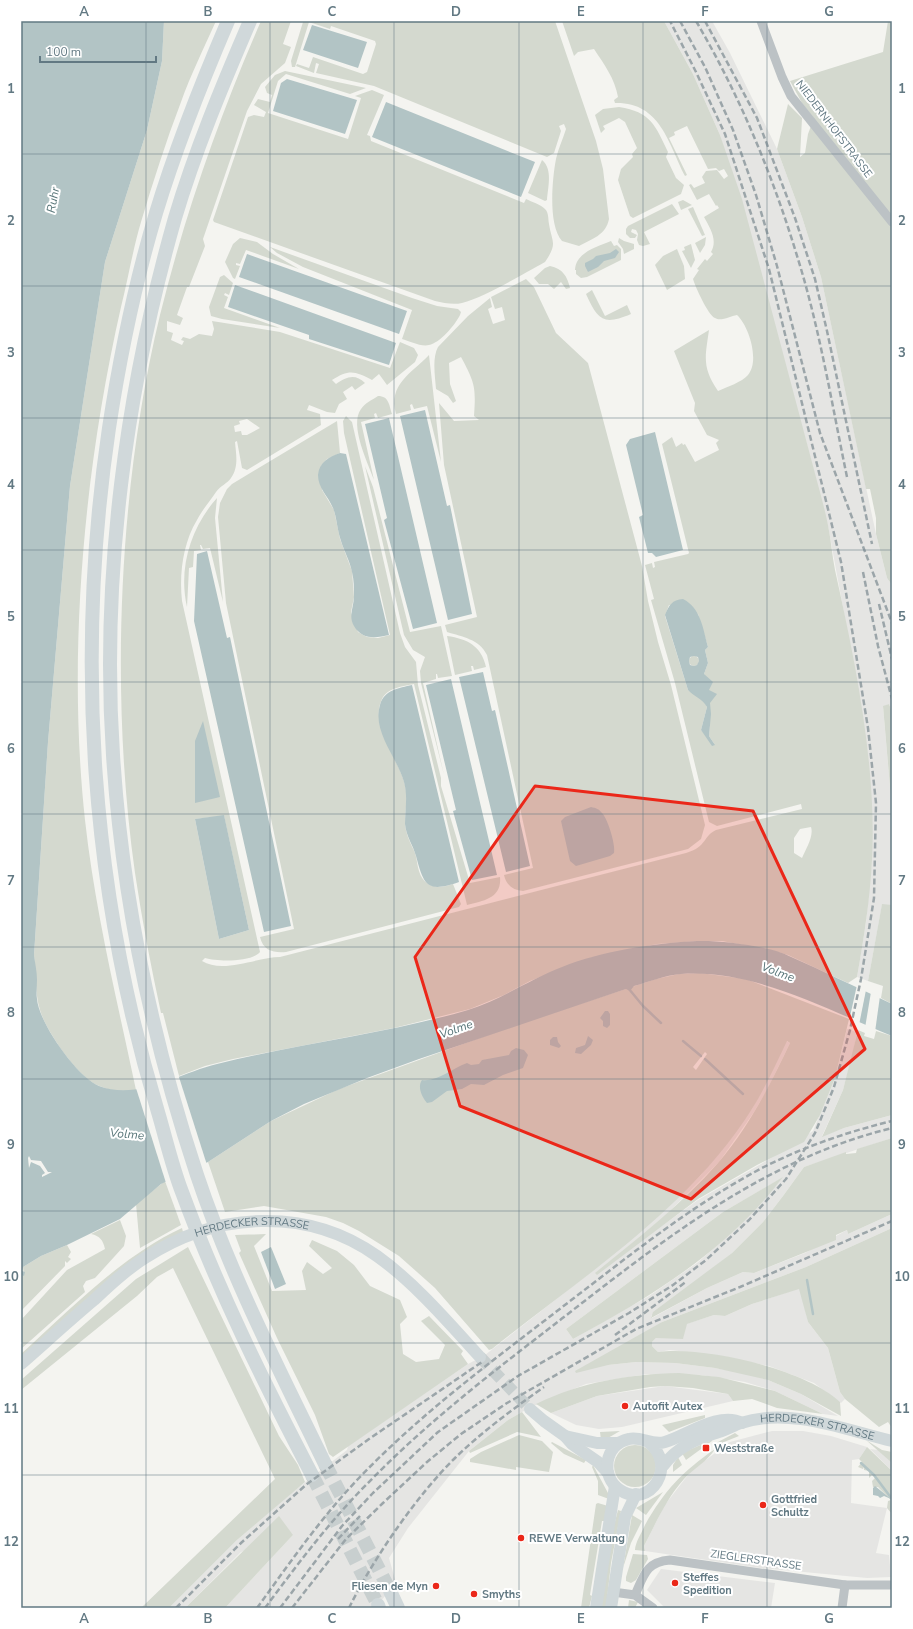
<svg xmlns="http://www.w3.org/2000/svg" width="913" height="1629" font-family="'Nunito Sans',sans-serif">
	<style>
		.built { fill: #e5e5e3; fill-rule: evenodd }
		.green { fill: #d4d9cf; fill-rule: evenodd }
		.water { fill: #b2c4c5; fill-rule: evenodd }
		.pier { fill: #f4f4f0 }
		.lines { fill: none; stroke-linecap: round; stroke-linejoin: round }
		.stream { stroke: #b2c4c5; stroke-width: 2.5 }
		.major-tunnel { stroke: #c8cfcf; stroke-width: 12; stroke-dasharray: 12 6; stroke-linecap: butt }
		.highway-tunnel { stroke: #c8cfcf; stroke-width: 14; stroke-dasharray: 14 7; stroke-linecap: butt }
		.minor { stroke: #bcc2c5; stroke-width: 9 }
		.major { stroke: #d0d8da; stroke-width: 12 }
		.highway { stroke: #d0d8da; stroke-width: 14 }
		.rail { stroke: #9ba5a9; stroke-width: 2.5; stroke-dasharray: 6 3; stroke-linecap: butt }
		.marked { fill: #eb2719; fill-opacity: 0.2; stroke: #eb2719; stroke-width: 3; stroke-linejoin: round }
		.grid { fill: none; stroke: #627983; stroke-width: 1; stroke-opacity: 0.55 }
		.poi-dot { fill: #eb2719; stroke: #fff; stroke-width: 1.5 }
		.labels { text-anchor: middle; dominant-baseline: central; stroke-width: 4; stroke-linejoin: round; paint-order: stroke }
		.street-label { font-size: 11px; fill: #627983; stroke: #fff }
		.poi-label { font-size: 11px; font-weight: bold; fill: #627983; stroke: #fff; text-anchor: start }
		.water-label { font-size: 12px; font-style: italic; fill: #587679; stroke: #fff }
		.neatline { fill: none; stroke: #627983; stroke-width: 1.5 }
		.grid-label { font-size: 13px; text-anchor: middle; font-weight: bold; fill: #627983 }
	</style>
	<rect width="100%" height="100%" fill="#f4f4f0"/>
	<g class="built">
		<path d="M 664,21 L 712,21 L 730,53 L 777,149 L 802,217 L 821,277 L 876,534 L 887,578 L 892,585 L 892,712 L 889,704 L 883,707 L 892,810 L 892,905 L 882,905 L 868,981 L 857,977 L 866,922 L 872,859 L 869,773 L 860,700 L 828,526 L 806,441 L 720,135 L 693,74 Z"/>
		<path d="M 847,1029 L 857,1032 L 853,1053 L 843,1090 L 822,1136 L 844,1128 L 892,1115 L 892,1138 L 804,1167 L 783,1196 L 763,1222 L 732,1253 L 651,1316 L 652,1318 L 707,1288 L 743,1272 L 754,1273 L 805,1253 L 847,1230 L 848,1234 L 892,1214 L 892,1228 L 806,1267 L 662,1322 L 608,1365 L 636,1362 L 675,1363 L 715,1368 L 744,1373 L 768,1380 L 801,1394 L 838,1416 L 823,1414 L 775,1391 L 745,1382 L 702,1375 L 647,1374 L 586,1384 L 544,1401 L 522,1412 L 508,1420 L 469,1451 L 408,1528 L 389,1558 L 396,1583 L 375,1608 L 225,1608 L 293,1535 L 241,1552 L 185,1608 L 169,1608 L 237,1540 L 290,1494 L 347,1450 L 348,1446 L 468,1364 L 485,1355 L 587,1275 L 669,1206 L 701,1175 L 752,1109 L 786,1041 L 790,1043 L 767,1090 L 754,1112 L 719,1162 L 666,1215 L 596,1273 L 698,1200 L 773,1157 L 813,1131 L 835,1078 ZM 782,1178 L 737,1228 L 697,1263 L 649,1296 L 573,1339 L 566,1329 L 723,1212 Z"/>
		<path d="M 800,1288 L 808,1322 L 828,1348 L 840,1392 L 845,1399 L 841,1403 L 814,1383 L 769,1366 L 727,1357 L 670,1350 L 658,1352 L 652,1346 L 652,1342 L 656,1338 L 683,1338 L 686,1324 L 714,1315 L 725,1316 L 752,1304 Z"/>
		<path d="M 665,1386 L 728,1394 L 733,1401 L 622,1427 L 599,1429 L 576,1425 L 551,1413 L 597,1396 Z"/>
		<path d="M 772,1431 L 803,1431 L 831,1436 L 867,1447 L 859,1459 L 852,1460 L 851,1503 L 887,1508 L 876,1553 L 889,1555 L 891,1577 L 867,1578 L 761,1568 L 645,1551 L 644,1546 L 664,1506 L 691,1471 L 730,1442 Z"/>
		<path d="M 870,1449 L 878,1450 L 892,1463 L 892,1471 Z"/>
		<path d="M 661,1569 L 775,1583 L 771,1608 L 665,1608 L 647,1590 Z"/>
	</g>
	<g class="green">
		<path d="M 164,21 L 216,21 C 204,48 191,74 181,102 C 166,141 153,182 141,222 C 133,249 128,279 121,307 C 84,470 67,654 85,820 C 95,911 117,1000 136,1090 C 125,1094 108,1090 97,1085 C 78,1077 46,1031 40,1010 C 35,994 36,973 34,955 L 48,742 L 70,486 L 105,262 L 147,130 L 162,61 Z"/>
		<path d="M 261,21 L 291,21 L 283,44 L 291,47 L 285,63 L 261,84 L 247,111 L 203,239 L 205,246 L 189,287 L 187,287 L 177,315 L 183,318 L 180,325 L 167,321 L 167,331 L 173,333 L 171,340 L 182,345 L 184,341 L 181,340 L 183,337 L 190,339 L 199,334 L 212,336 L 214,329 L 212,321 L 280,332 L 390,368 L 400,342 L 414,348 L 418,355 L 415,362 L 387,385 L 379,374 L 372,380 C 355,371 349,369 332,380 L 336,384 C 346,377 355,373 365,383 L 355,390 L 352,386 L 343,392 L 347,399 L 339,404 L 335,413 L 327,412 L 309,405 L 307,410 L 320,414 L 321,425 L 247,470 L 242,468 L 237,441 L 235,442 C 236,454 239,467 231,478 C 228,483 220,486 216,492 C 210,501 202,510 197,520 C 183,543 179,574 182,601 L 260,952 C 252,962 218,962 205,958 L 202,961 C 223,974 258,957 280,957 L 686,853 C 707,847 703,836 716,830 L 802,809 L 801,804 L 717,826 L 709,822 L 675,683 L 651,600 L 654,599 L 645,565 L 652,563 L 653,568 L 655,567 L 654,562 L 688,554 L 689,553 L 662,444 L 672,437 L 676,447 L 682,443 L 683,445 L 685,444 L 695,462 L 719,450 L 716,443 L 719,440 L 707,435 L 694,411 L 695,403 L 674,351 L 709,330 C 705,358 702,367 718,391 C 727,387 742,382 748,375 C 760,361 749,326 737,315 C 730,316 721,322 715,318 C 708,315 695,286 693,279 L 699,270 L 697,269 L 705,259 L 707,261 L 713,254 L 711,252 C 718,240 710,228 704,217 L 719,208 L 717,205 L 716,206 L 709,194 L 697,200 L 689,185 L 691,184 L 694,188 L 705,183 L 702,177 L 706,171 L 717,170 L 724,179 L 728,176 L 724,169 L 719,171 L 716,168 L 708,169 L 687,126 L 674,132 L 675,135 L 669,138 L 687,175 L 685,176 C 668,142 660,102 615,103 L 614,100 L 618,97 C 615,79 604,64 594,49 L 578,52 L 574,56 L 562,21 L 664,21 L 693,74 L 720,135 L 742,199 L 817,481 C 821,496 825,510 828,525 C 831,540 832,555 835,570 C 855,660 877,767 872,860 C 870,899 864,938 857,977 L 848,983 L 788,955 L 774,951 L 722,941 L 698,941 L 657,944 L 590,958 L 530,981 L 504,995 L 470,1009 L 394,1028 L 233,1059 L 205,1066 L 179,1076 L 163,1013 L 161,1013 C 151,967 142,920 135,873 C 110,696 118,489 160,315 C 185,214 219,117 261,21 ZM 247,419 L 260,428 L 247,435 L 242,435 L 241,431 L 235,432 L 234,426 L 240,424 L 239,421 ZM 669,605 L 698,614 L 708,647 L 705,650 L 708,663 L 704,674 C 710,695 711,714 709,736 L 715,745 L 701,730 L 707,707 L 703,699 L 688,690 L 665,616 ZM 224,816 L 249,930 L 219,939 L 195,819 ZM 811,827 C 814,836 806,849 802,858 L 794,853 L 794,838 L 800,829 Z"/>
		<path d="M 301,21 L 555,21 L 596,141 L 603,169 L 609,219 C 606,235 592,239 579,246 L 562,241 C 548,225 552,180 556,159 C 558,149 563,139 566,129 L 564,124 L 559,126 L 561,131 L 554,153 L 547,157 L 374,86 L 316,73 L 319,64 L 316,63 L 314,73 L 296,66 L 297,64 L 309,68 L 313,57 L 363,74 L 367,72 L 376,44 L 375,41 L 331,26 L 330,29 L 309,22 L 295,67 L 292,67 L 291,61 L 303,22 Z"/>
		<path d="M 888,21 L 892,21 L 892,585 L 887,578 L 876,534 L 876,518 L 870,489 L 866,489 L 821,277 L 802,217 L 777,149 L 788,104 L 802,118 L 800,157 L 805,153 L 808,134 L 814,118 L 802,103 L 790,81 L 883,52 Z"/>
		<path d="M 285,71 L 366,88 L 350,94 L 286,74 L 278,81 L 268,113 L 348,139 L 361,98 L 355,96 L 372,90 L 384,95 L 367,135 L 370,136 L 371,141 L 524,203 L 526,199 C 532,202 540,204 545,209 C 549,213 548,219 549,224 C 552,243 558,243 545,262 C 523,274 485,297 462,303 C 453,305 444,303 435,301 L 214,222 L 213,220 L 248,117 L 254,115 L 264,117 L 266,112 L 254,105 L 258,99 L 270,102 L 272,95 L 267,93 L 265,87 L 275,75 Z"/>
		<path d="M 619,107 C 651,112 655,125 668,152 L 666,157 L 676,178 L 684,185 L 681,194 L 633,218 L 630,216 L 618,180 L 621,169 L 633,157 L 632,154 L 637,148 L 625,122 L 619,118 L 603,126 L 605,129 L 601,133 L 595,115 L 603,109 Z"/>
		<path d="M 542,160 C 553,169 548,187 547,200 L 545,201 L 528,193 Z"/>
		<path d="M 683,200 L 692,205 L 681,210 L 678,202 Z"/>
		<path d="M 672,204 L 679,214 L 644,232 L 650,244 L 643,246 L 639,245 L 637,240 L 638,234 L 636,230 L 632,229 L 631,232 L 637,235 L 635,238 L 630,238 L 626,234 L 626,229 L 628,226 Z"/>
		<path d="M 693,207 L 705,235 L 702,236 L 688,209 Z"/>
		<path d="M 706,237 L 705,245 L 700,253 L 695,243 Z"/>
		<path d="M 240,238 L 257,242 L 273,254 L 299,269 L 246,250 L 240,264 L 236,263 L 236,265 L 240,266 L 235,279 L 233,278 L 225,262 L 233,244 Z"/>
		<path d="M 619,238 L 624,241 L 634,244 L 634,249 L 624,254 L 623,249 L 618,242 Z"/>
		<path d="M 611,241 L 614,246 L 617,245 L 621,249 L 621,260 L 587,277 L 581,278 L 576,274 L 576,270 L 575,270 C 576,252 597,247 611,241 Z"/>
		<path d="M 691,244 L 695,260 L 691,268 L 682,251 L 685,250 L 684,247 Z"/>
		<path d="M 270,247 L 412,298 L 437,306 L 458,309 L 461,312 L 460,315 C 455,325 440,343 429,345 C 421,347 409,341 402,339 L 412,310 L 303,267 L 277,253 Z"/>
		<path d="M 677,249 L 684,266 L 685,279 L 667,290 L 655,265 L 663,256 Z"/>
		<path d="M 550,266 C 563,269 567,276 570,288 L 566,289 L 561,282 L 554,289 L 548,284 L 539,284 L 534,278 L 545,268 Z"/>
		<path d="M 224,275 L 233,283 L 229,295 L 225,293 L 224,295 L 228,297 L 224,308 L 280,328 L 222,319 L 211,316 L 209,307 L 220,277 Z"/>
		<path d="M 526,279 L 534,287 L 556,333 L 588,363 L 642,566 L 648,601 L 658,642 L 671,685 L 705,825 L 701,839 L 688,849 L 523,891 C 513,890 506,885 504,875 L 533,868 L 487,655 C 479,639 463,637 447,632 L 445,625 L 477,617 L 444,465 L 439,403 L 454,421 L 479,420 L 474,416 C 476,387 475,383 461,357 L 449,363 L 450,384 L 456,401 L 453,403 L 448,396 L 436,389 C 435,376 432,358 438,347 L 468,316 L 490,298 L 492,307 L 488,309 L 493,324 L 505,320 L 502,307 L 495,309 L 491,297 Z"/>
		<path d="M 592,290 L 605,316 L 627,305 L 631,314 C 603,326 598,320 586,294 Z"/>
		<path d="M 429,355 L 441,462 L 427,406 L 414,409 L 412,404 L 410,405 L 411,410 L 396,414 C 388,384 411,374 429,355 Z"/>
		<path d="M 378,396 C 389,396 389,405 392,414 L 378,418 L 376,413 L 374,414 L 375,418 L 361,422 L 374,480 C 368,463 349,425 361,409 C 365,403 372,400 378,396 Z"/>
		<path d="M 346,416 L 352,422 L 400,633 L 405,647 L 416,662 L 418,685 L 441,778 L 441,786 L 470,883 L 500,877 C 502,898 484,901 467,905 L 414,684 C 403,686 387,688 382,699 C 369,725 399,759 405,785 C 408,798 405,811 405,824 C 406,835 411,844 415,853 C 417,859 417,865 419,871 C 424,888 439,889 453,884 L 461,904 L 459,907 L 286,952 C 274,953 263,951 260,937 L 294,929 L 226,603 L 218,517 L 220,503 L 227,489 L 232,484 L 337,421 L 340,453 L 327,459 L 321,466 L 322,490 L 334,510 L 340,539 L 352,571 L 354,597 L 351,612 L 358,632 L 367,637 L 378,638 L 390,635 L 344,433 L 343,421 Z"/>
		<path d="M 365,466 L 373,487 L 410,632 L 441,626 L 452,676 L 438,678 L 437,674 L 436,674 L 436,679 L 423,683 L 444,775 L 421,683 L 420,671 L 425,657 L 413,650 L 404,635 Z"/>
		<path d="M 217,498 L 215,518 L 223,602 L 210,548 L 203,549 L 201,545 L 200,545 L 201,550 L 194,551 L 193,567 L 189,568 L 187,607 C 178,568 191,527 217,498 Z"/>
		<path d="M 447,636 C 468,639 481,646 486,667 L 474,670 L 473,666 L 471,666 L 472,671 L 455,675 Z"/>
		<circle cx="694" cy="661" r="5"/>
		<path d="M 889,704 L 892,712 L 892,810 L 883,706 Z"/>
		<path d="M 882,904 L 892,905 L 892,1004 L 881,998 L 883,986 L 868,981 Z"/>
		<path d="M 700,973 L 746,979 L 849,1019 L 835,1078 L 820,1115 L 804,1142 L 757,1165 L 698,1199 L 597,1275 L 595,1273 C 638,1238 682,1204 718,1163 C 749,1127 770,1085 790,1043 L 787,1041 C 776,1064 765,1088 752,1109 C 688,1210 583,1276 492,1349 L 489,1350 L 435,1288 L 399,1256 L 359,1231 L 343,1223 L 326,1217 L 264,1206 L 225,1212 L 208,1162 L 271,1121 L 339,1089 L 513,1026 L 656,979 L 679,974 ZM 705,1052 L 707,1054 L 696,1070 L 693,1067 Z"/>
		<path d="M 858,1030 L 865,1033 L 864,1036 L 874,1039 L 876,1031 L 892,1036 L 892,1115 L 844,1128 L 822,1137 L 843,1090 Z"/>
		<path d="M 892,1138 L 892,1214 L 848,1234 L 847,1230 L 836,1235 L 836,1240 L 754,1273 L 743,1272 L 707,1288 L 651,1318 L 653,1312 L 732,1253 L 763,1222 L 783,1196 L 804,1167 L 846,1152 L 846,1154 L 856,1153 L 857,1149 Z"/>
		<path d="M 783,1177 C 728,1250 651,1297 573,1339 L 566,1329 L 723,1212 Z"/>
		<path d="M 165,1181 L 181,1225 L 140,1248 L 136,1204 Z"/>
		<path d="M 120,1220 L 126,1236 L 124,1246 L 95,1278 L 86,1281 L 83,1286 L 85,1292 L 21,1349 L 21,1320 L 67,1270 L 105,1249 C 103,1240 100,1236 91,1234 Z"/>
		<path d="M 182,1228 L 183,1232 L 21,1358 L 21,1354 C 71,1309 120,1257 182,1228 Z"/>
		<path d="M 892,1228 L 892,1428 L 888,1422 L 879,1427 L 845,1399 L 840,1392 L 828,1348 L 808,1322 L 799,1289 L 752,1304 L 725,1316 L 714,1315 L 687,1324 L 683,1339 L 656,1338 L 652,1342 L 652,1346 L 658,1352 C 704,1346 806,1369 840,1402 L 841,1416 L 801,1394 L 768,1380 L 715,1368 L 675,1363 L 636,1362 L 608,1365 L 576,1373 L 575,1371 L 662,1322 L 806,1267 Z"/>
		<path d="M 266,1234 L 254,1246 L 272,1291 L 306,1290 L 302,1271 L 307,1262 L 323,1274 L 332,1268 L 309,1246 L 312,1240 L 337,1251 L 354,1265 L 370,1286 L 400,1300 L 407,1317 L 400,1324 L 403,1354 L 416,1362 L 439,1359 L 445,1345 L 421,1321 L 429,1316 L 463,1351 L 461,1354 L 468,1364 L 333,1457 L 329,1454 L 315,1415 L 277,1338 L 239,1253 L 241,1251 L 235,1235 Z"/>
		<path d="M 67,1245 L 71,1252 L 68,1257 L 71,1259 L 67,1263 L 65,1261 L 65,1266 L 21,1311 L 21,1275 L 24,1276 L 23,1267 L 41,1256 Z"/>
		<path d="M 188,1247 L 279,1436 L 298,1465 L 305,1482 L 237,1540 L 169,1608 L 141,1608 L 275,1479 L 173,1268 L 157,1277 L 137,1296 L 21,1390 L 21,1380 L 136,1279 Z"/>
		<path d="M 679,1373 L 719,1377 L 775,1391 L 823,1414 L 777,1408 L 752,1399 L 733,1401 L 728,1394 L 693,1388 L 665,1386 L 650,1387 L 597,1396 L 551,1413 L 536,1404 C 581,1382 629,1374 679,1373 Z"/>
		<path d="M 522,1412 L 541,1437 L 517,1432 L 470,1453 L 469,1451 L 508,1420 Z"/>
		<path d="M 705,1415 L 705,1418 L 669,1432 L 662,1425 Z"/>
		<path d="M 620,1431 L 608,1438 L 601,1440 L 600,1432 Z"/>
		<path d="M 735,1433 L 739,1436 L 719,1444 L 718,1442 Z"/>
		<path d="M 519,1435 L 542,1441 L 553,1452 L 549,1472 L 516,1467 L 516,1470 L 470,1462 L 470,1459 L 481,1452 Z"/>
		<path d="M 712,1440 L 712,1441 L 686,1460 L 682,1453 Z"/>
		<path d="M 866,1440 L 882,1450 L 892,1452 L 892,1463 Z"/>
		<path d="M 552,1442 L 586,1460 L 584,1463 L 564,1454 L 551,1443 Z"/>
		<circle cx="635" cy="1466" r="21"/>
		<path d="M 867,1447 L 892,1471 L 892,1514 L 887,1508 L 888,1501 L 891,1500 L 878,1487 L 873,1487 L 872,1481 L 875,1478 L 872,1475 L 869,1478 L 869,1471 L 864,1470 L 864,1467 L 863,1469 L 858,1467 L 862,1462 L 859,1459 Z"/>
		<path d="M 715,1449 C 708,1461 693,1469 684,1479 C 666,1499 656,1523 644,1546 L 645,1551 L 635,1550 C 635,1543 642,1532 645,1525 C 664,1491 683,1471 715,1449 Z"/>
		<path d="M 678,1457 L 682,1465 L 673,1472 L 673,1465 Z"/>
		<path d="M 593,1465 L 608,1493 L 609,1499 L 598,1495 L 598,1481 L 592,1467 Z"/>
		<path d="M 663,1492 L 646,1515 L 636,1508 Z"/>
		<path d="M 598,1503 L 608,1506 L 605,1521 L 602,1521 L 590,1595 L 592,1596 L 589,1608 L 581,1608 L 596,1504 Z"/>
		<path d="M 618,1510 L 621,1511 L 611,1563 L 606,1608 L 601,1608 L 611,1537 Z"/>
		<path d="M 632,1515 L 642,1521 L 631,1543 L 623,1568 Z"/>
		<path d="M 279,1516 L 293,1535 L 225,1608 L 185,1608 Z"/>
		<path d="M 633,1554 L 647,1555 L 648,1559 L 636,1580 L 631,1583 L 626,1581 L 626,1577 Z"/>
		<path d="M 629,1600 L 638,1602 L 635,1608 L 628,1608 Z"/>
	</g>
	<g class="water">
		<path d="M 21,21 L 164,21 L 162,61 L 147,130 L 105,262 L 70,486 L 48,742 L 34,955 C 35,963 37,972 37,980 C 37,986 36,993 37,999 C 39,1023 77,1077 99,1086 C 138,1101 179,1073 217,1064 C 300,1043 386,1034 468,1010 C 501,1000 530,979 562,967 C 602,951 654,943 697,941 C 720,940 769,946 789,956 C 823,971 858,988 892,1004 L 892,1036 C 826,1009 754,969 681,974 C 665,975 649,982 634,986 L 630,991 L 626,989 L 620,991 L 419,1059 L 367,1078 L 304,1104 L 271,1121 L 208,1162 L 161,1184 L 120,1219 L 67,1245 L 41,1256 L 23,1267 L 22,1271 L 25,1272 L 24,1276 L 21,1275 ZM 29,1156 L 31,1160 L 41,1161 L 48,1172 L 52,1172 L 42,1177 L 42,1175 L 45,1173 L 40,1166 L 31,1162 L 29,1168 L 28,1158 Z"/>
		<path d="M 312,25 L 367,42 L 358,68 L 303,50 Z"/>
		<path d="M 287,79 L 357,100 L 345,134 L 273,111 L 281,83 Z"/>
		<path d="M 386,102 L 535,162 L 521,197 L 372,137 Z"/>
		<path d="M 616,249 L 619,252 L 615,258 L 604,261 L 598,267 L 588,272 L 585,266 L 585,263 L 593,259 L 596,256 L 610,253 Z"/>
		<path d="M 247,254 L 407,311 L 399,334 L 239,277 Z"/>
		<path d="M 235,285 L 396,343 L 389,365 L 309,339 L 309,335 L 228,307 Z"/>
		<path d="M 425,410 L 447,506 L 450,505 L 472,614 L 448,620 L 400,416 Z"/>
		<path d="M 389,418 L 437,623 L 413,629 L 384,520 L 387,518 L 365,424 Z"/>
		<path d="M 655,432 L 683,550 L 656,557 L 652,553 L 648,553 L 639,517 L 643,515 L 626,445 L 630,439 Z"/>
		<path d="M 340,453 L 346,454 L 389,635 C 376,638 362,640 354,626 C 348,616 354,607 354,596 C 354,588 354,580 352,572 C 350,561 344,551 341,541 C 337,530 337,518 333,508 C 328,496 318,488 318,475 C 319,462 329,457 340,453 Z"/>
		<path d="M 207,551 L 227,638 L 230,637 L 291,926 L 264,932 L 194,621 L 197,554 Z"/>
		<path d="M 683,599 C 701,608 703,629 708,647 L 705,650 L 708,663 L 704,674 L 713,682 L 709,690 L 717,694 L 710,703 L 711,714 L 709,736 L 715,745 L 712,746 L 701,730 L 707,707 C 702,698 694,697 688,690 L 665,615 C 669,605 672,600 683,599 ZM 694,656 L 698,657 L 699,661 L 697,665 L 694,666 L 690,665 L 689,661 L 690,657 Z"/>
		<path d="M 483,672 L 492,711 L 495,710 L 530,866 L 506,872 L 459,677 Z"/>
		<path d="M 451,679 L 497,875 L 472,880 L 453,811 L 456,810 L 426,685 Z"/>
		<path d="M 412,685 L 459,882 C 427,893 424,886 416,856 C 413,845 406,836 405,824 C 405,810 408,796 404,782 C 397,757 372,732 380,705 C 384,690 399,688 412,685 Z"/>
		<path d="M 203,721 L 220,797 L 195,803 L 195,741 Z"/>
		<path d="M 591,807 C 596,808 599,809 602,813 C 608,819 616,846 614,853 L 610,856 L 576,866 L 570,861 L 561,821 L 565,817 Z"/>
		<path d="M 224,815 L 249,930 L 219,939 L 195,819 Z"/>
		<path d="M 605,1011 L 608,1011 L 610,1014 L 610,1025 L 607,1028 L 603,1026 L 603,1021 L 600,1018 Z"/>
		<path d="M 588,1036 L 593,1040 L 591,1045 L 581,1054 L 575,1053 L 576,1048 L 585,1045 Z"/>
		<path d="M 553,1037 L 557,1037 L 558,1042 L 561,1046 L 559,1048 L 550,1045 L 550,1040 Z"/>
		<path d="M 516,1048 L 524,1050 L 528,1055 L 523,1068 L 503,1075 L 484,1085 L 471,1084 L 462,1089 L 447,1091 L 432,1102 L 427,1103 C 422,1097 417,1087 422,1080 C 437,1082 451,1069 467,1063 L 471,1065 L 479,1064 L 482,1060 L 509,1055 L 511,1051 Z"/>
		<path d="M 271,1247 L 286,1284 L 275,1289 L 261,1252 Z"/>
		<path d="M 875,1486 L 891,1499 L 884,1496 L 880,1498 L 878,1496 L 873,1495 L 873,1488 Z"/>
	</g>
	<g class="pier">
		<path d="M 857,985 L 866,990 L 859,1025 L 849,1021 Z"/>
		<path d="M 871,992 L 880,996 L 875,1032 L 865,1028 Z"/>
		<path d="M 178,1074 L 207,1165 L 166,1183 L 136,1088 Z"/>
	</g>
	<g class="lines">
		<g class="stream">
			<path d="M 629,989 L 643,1006 L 661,1023"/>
			<path d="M 683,1041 L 701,1056"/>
			<path d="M 705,1059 L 743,1094"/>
			<path d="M 807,1280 L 813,1314"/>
			<path d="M 861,1463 L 874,1475 L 892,1499"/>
		</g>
		<path class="major-tunnel" d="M 480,1357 L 530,1409"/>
		<g class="highway-tunnel">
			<path d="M 325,1464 L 390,1591"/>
			<path d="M 312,1475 L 378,1605"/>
		</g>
		<g class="minor">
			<path d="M 761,21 L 782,77 L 791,96 L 892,222"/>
			<path d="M 613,1592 L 635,1595 L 653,1608"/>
			<path d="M 635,1595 C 644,1575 646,1562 670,1560 L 845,1585 L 892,1585"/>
			<path d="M 842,1608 L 845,1585"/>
		</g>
		<g class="major">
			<path id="s1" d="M 21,1364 C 45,1343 69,1321 94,1300 C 110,1285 126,1270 145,1258 C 215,1212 307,1206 377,1256 C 416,1284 448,1322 480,1357"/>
			<path d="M 530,1409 L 544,1421 L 565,1436 L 572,1444 L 598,1462 L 608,1473"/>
			<path d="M 565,1436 L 597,1443 L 619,1443"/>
			<path d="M 648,1442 C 679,1465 650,1510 620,1490 C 600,1477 604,1444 629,1439 C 641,1436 652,1446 665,1442 C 686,1436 719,1411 742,1423"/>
			<path id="s2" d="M 663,1466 C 677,1447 696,1439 719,1432 C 727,1430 734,1425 741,1423 C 790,1407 845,1430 892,1441"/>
			<path d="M 596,1608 L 615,1486"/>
			<path d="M 611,1608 L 625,1517 L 636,1494"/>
		</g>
		<g class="highway">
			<path d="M 228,21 C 201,84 176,147 156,213 C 135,283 120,356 109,428 C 75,658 91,890 158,1112 C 166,1139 172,1166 182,1192 C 218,1290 264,1383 312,1475"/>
			<path d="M 250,21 C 222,86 195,151 175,218 C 126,390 101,576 113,755 C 122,897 152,1039 197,1175 C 230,1274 279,1369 325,1464"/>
			<path d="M 390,1591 L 398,1608"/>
			<path d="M 378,1605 L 379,1608"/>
		</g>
		<g class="rail">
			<path d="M 680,21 L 705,67 L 733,130 L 756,195 L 777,266 L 820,433 L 892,623"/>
			<path d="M 696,21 C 740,96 773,176 798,259 C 820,330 832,405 847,477"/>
			<path d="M 705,21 L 757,118 L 795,218 L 815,279 L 827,331 L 872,544"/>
			<path d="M 863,572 L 878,646 L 892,699"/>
			<path d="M 879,604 L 892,659"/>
			<path d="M 615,1335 L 687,1281"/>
			<path d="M 338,1539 L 360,1516"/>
			<path d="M 176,1608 L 241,1543 L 307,1484 L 369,1439 L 482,1362"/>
			<path d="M 257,1608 C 289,1564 320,1519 358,1479 C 423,1411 499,1356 574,1298 C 634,1252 694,1204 762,1168 C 803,1147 847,1132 892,1121"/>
			<path d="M 265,1608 C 297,1565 329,1522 367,1484 C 430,1419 502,1365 573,1310 C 671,1234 769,1158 892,1128"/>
			<path d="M 280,1608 L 342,1526 L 373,1493 L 438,1432 L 518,1376 L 629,1313 L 673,1285 L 706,1260 L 749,1220 L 786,1179 L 815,1133 L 834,1087 L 850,1030 L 861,979 L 874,898 L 876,803 L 868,728 L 841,562 L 769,269 L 725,134 L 696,72 L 670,21"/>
			<path d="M 292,1608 L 346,1539 L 383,1503 L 427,1462 L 461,1434 L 507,1403 L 636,1329 L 740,1287 L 892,1221"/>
			<path d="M 349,1608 C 373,1559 417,1495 456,1457 C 483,1431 513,1409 544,1387"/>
		</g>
	</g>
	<path class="marked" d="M 535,786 L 753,811 L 865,1049 L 691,1199 L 460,1106 L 415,957 Z"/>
	<path class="grid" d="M 146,21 L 146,1608M 270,21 L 270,1608M 394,21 L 394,1608M 519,21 L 519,1608M 643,21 L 643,1608M 767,21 L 767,1608M 21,154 L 892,154M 21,286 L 892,286M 21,418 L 892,418M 21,550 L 892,550M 21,682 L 892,682M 21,814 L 892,814M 21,947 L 892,947M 21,1079 L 892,1079M 21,1211 L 892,1211M 21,1343 L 892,1343M 21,1475 L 892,1475"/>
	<g class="poi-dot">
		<circle cx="625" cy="1406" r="4"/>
		<rect x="702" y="1444" width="8" height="8" rx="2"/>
		<circle cx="763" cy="1505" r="4"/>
		<circle cx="521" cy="1538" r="4"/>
		<circle cx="675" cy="1583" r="4"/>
		<circle cx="436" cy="1586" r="4"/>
		<circle cx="474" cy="1594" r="4"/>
	</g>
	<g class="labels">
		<g class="street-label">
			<text transform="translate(834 129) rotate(53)">NIEDERNHOFSTRASSE</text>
			<text stroke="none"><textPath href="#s1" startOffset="277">HERDECKER STRASSE</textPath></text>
			<text stroke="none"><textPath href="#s2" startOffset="168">HERDECKER STRASSE</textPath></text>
			<text transform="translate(756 1560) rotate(8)">ZIEGLERSTRASSE</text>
		</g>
		<g class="poi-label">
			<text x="633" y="1406">Autofit Autex</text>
			<text x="714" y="1448">Weststraße</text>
			<text x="771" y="1499">Gottfried<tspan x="771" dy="13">Schultz</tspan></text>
			<text x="529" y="1538">REWE Verwaltung</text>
			<text x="683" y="1577">Steffes<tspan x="683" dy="13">Spedition</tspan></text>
			<text x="428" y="1586" text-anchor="end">Fliesen de Myn</text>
			<text x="482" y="1594">Smyths</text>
		</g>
		<g class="water-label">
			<text transform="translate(53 200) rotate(-79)">Ruhr</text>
			<text transform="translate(778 972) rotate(21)">Volme</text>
			<text transform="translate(456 1029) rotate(-19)">Volme</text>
			<text transform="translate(127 1134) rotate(5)">Volme</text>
		</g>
	</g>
	<rect width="913" height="1629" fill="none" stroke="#ffffff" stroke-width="44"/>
	<path d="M40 56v6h116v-6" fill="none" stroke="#627983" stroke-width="2"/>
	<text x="46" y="56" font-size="12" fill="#627983" stroke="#ffffff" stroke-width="3" paint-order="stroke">100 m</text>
	<rect x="22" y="22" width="869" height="1585" class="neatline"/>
	<g class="grid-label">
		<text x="84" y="16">A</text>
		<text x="208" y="16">B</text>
		<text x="332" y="16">C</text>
		<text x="456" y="16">D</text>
		<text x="581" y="16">E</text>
		<text x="705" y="16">F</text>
		<text x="829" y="16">G</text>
		<text x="11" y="93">1</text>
		<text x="902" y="93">1</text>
		<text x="11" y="225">2</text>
		<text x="902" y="225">2</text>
		<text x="11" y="357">3</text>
		<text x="902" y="357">3</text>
		<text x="11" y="489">4</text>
		<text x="902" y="489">4</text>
		<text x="11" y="621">5</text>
		<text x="902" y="621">5</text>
		<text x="11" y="753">6</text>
		<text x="902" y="753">6</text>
		<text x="11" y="885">7</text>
		<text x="902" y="885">7</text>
		<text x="11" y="1017">8</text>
		<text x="902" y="1017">8</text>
		<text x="11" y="1149">9</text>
		<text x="902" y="1149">9</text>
		<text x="11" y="1281">10</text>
		<text x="902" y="1281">10</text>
		<text x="11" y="1413">11</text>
		<text x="902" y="1413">11</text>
		<text x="11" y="1546">12</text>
		<text x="902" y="1546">12</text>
		<text x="84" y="1623">A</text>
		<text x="208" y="1623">B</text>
		<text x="332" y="1623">C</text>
		<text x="456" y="1623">D</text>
		<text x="581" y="1623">E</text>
		<text x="705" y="1623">F</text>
		<text x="829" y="1623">G</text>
	</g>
</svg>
